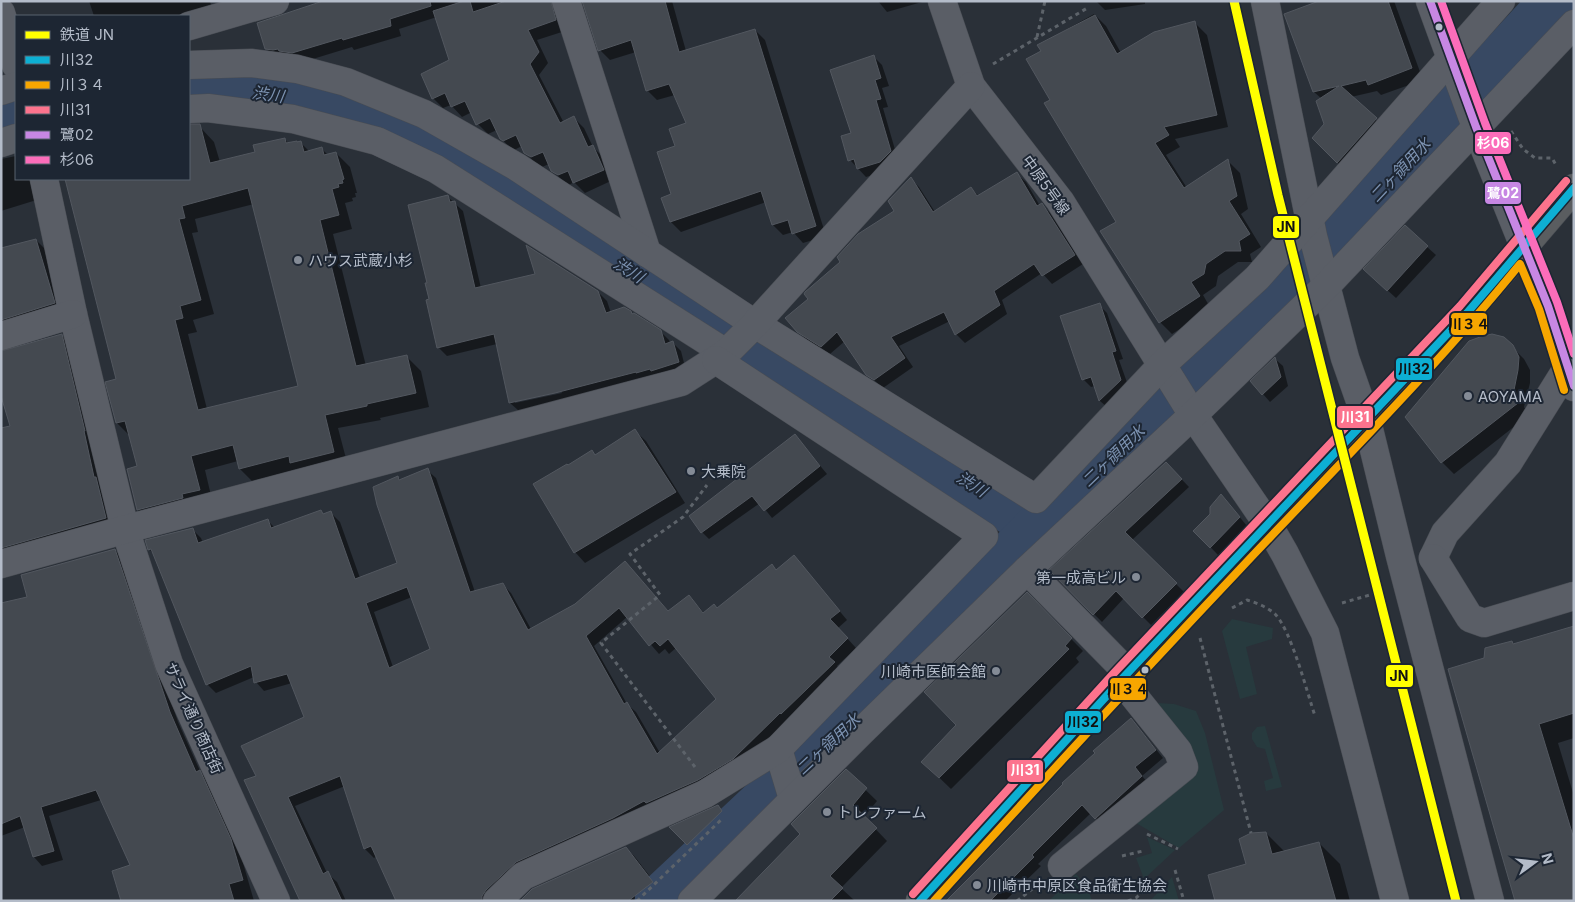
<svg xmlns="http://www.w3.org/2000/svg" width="1575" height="902" font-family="Inter,'Noto Sans JP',sans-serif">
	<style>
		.green { fill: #273a3e }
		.shadow { fill: #0007; fill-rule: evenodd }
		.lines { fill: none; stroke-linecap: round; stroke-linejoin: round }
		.river { stroke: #384963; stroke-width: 51 }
		.building { fill: #444950; stroke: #52575f; fill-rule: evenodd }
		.minor-casing { stroke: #484c53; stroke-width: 29 }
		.highway-casing { stroke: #474c53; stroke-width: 29 }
		.path { stroke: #5d636a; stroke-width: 3; stroke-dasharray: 4 4; stroke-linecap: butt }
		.minor { stroke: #5a5e66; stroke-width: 28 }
		.highway { stroke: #5a5d60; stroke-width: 28 }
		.bus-1-casing { stroke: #1d2633; stroke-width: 11 }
		.bus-2-casing { stroke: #1d2633; stroke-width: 11 }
		.bus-3-casing { stroke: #1d2633; stroke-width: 11 }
		.bus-4-casing { stroke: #1d2633; stroke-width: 11 }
		.bus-5-casing { stroke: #1d2633; stroke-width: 11 }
		.bus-1 { stroke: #0dafd3; stroke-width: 8 }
		.bus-2 { stroke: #f7a600; stroke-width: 8 }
		.bus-3 { stroke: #fc738d; stroke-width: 8 }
		.bus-4 { stroke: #c787e3; stroke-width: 8 }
		.bus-5 { stroke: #fb6dba; stroke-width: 8 }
		.rail-1-casing { stroke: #1d2633; stroke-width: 12 }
		.rail-1 { stroke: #ff0; stroke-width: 9 }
		.bus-dot { fill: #b4bcc9; stroke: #1d2633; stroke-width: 2 }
		.poi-dot { fill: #848b96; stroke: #1d2633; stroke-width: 2 }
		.labels { text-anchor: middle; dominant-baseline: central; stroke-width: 4; stroke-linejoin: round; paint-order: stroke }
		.street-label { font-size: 15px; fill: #b4bcc9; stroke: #1d2633 }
		.poi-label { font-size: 15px; fill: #b4bcc9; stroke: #1d2633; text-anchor: start }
		.water-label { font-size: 16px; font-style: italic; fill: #7c92b1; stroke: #1d2633 }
		.line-badge { stroke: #1d2633; stroke-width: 2 }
		.badge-label { font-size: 14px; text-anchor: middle; font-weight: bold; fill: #fff }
		.pale-badge-label { font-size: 14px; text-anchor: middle; font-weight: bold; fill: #111 }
	</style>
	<rect width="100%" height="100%" fill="#2a3038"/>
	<g class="green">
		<path d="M 1232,619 L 1273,628 L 1272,639 L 1246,647 L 1257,694 L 1240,699 L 1222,631 Z"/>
		<path d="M 1158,703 L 1174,704 L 1196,711 L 1205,733 L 1224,810 L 1179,848 L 1136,823 L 1196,773 L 1187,743 Z"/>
		<path d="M 1265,726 L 1282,787 L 1266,791 L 1264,781 L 1273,778 L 1265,749 L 1257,747 L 1252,739 L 1252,733 L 1257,727 Z"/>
		<path d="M 1147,837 L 1175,850 L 1144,879 L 1136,858 L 1152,853 Z"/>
		<path d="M 1076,874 L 1088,889 L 1092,901 L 1049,901 Z"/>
		<path d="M 1172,877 L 1179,901 L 1150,901 Z"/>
	</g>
	<g class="shadow">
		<path d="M 89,1 L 210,1 L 215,19 L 189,16 L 94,16 Z"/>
		<path d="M 328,1 L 564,1 L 565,31 L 537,40 L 548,63 L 539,75 L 564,123 L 574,118 L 584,128 L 593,147 L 602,156 L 613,180 L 585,193 L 574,182 L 569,185 L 563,181 L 552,170 L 549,164 L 542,167 L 535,163 L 525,152 L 522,146 L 514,150 L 511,149 L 501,138 L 497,130 L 488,134 L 478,124 L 472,112 L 462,117 L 451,105 L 443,108 L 433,98 L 451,61 L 437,17 L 399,29 L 401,36 L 354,50 L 352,47 L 303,62 L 276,59 L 266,48 Z"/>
		<path d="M 584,1 L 672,1 L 686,51 L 755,30 L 765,40 L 826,236 L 803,243 L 793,232 L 783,235 L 773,225 L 766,202 L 681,232 L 671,222 L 677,147 L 688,124 L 675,95 L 657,100 L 647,90 L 636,52 L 610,60 L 600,50 Z"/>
		<path d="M 878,1 L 922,1 L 922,2 L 887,12 Z"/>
		<path d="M 1096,1 L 1145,1 L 1145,4 L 1105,10 Z"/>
		<path d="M 1322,1 L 1394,1 L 1423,80 L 1381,95 L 1377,91 L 1351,97 L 1387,130 L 1349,173 L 1324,150 L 1326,124 L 1322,99 L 1314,92 Z"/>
		<path d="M 1094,14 L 1106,26 L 1121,53 L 1195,23 L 1207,35 L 1228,127 L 1175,139 L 1180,147 L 1166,155 L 1187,188 L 1228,161 L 1240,173 L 1248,209 L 1241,214 L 1261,247 L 1250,254 L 1252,262 L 1238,262 L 1218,276 L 1216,286 L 1203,295 L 1211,309 L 1172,334 L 1160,322 L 1118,222 L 1051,101 L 1043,51 L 1039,45 Z"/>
		<path d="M 874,57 L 882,65 L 889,86 L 882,88 L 888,107 L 883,108 L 898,160 L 889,170 L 866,177 L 850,160 Z"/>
		<path d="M 200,127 L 214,142 L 220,162 L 257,153 L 285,139 L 289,144 L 301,143 L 310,152 L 322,149 L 328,155 L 336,153 L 350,167 L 357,193 L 355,193 L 356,197 L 352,198 L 353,201 L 345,203 L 352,229 L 333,234 L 366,366 L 406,356 L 421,371 L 429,407 L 380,418 L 381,420 L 338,428 L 348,466 L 254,483 L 240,469 L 238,461 L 205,470 L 213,504 L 152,524 L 138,510 L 138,467 L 131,437 L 117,423 L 118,380 L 67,181 L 65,179 L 189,179 L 189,130 ZM 254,204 L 299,387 L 207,409 L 188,334 L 197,332 L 193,320 L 214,314 L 192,233 L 198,232 L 195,219 Z"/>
		<path d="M 16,156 L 16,179 L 52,179 L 43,198 L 1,211 L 1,159 Z"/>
		<path d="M 1017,174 L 1026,182 L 1040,206 L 1042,205 L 1050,213 L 1083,264 L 1052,284 L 1042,273 L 1002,300 L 1007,314 L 965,343 L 956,334 L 950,321 L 899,346 L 913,367 L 883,388 L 867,374 L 845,341 L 830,354 L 807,340 L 798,331 L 809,299 L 896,211 L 911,179 L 919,187 L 935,212 L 971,189 L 979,196 Z"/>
		<path d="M 448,197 L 463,211 L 481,288 L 598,292 L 607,301 L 611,313 L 633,315 L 660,331 L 669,340 L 670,343 L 673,343 L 681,351 L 686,371 L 519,411 L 510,403 L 497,344 L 447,356 L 438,347 L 428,284 ZM 561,391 L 562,393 L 515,403 L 515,401 Z"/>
		<path d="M 1405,227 L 1436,255 L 1396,298 L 1373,277 Z"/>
		<path d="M 36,240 L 50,254 L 68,317 L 1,335 L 1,250 Z"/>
		<path d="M 1099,305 L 1107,313 L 1123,359 L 1119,360 L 1129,388 L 1108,408 L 1100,401 L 1095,386 L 1091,387 L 1083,379 Z"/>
		<path d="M 61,335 L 70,344 L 114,527 L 1,560 L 1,430 L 12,427 Z"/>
		<path d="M 1503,338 L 1524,359 L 1530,370 L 1530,383 L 1524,407 L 1529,415 L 1454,474 L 1442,462 Z"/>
		<path d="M 1275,359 L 1283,366 L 1288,386 L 1270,402 L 1263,394 Z"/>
		<path d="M 635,431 L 646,441 L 685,503 L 585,563 L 575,552 L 568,467 L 596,456 Z"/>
		<path d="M 802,444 L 827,474 L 772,518 L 760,503 L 709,539 L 702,532 Z"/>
		<path d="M 1166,463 L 1189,487 L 1132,540 L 1184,592 L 1151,625 L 1124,598 L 1102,622 L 1051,571 Z"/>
		<path d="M 427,470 L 436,478 L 475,592 L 502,584 L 511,593 L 531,629 L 576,605 L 625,562 L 669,612 L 689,596 L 705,614 L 717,609 L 777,571 L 802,566 L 847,620 L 838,628 L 856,648 L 837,666 L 842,671 L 741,767 L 493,901 L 397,901 L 377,856 L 374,858 L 365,849 L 345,786 L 295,806 L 327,873 L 337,882 L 346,901 L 294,901 L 300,899 L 257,776 L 306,717 L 292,683 L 264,691 L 256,682 L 254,677 L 216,693 L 207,684 L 154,554 L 149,549 L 192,529 L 201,538 L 203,543 L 267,520 L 275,528 L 321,512 L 324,515 L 331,513 L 340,522 L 360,578 L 399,564 L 398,477 L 401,480 ZM 412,597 L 432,650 L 393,667 L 374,612 ZM 627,617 L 659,654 L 665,649 L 669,654 L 676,648 L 718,699 L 660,753 L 636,712 L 627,704 L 594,646 Z"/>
		<path d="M 1229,504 L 1247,526 L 1218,555 L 1195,531 Z"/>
		<path d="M 115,550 L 123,559 L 178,722 L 201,773 L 208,780 L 239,849 L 254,901 L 123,901 L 132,866 L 101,800 L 49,816 L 63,860 L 42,866 L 34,857 L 25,827 L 1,836 L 1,604 L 28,598 Z"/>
		<path d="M 1027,594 L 1083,651 L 1076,658 L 1079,662 L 951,789 L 923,762 L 957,725 Z"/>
		<path d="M 1574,628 L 1574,738 L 1558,743 L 1574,796 L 1574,901 L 1485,659 L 1512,642 L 1515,645 Z"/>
		<path d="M 1139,728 L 1163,758 L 1142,776 L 1149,784 L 1104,826 L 1091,813 L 1038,864 L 1041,866 L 1005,901 L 957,901 Z"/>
		<path d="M 846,771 L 877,801 L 864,817 L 887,841 L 841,888 L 854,900 L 737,901 L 802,834 Z"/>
		<path d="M 717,806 L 730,820 L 696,852 L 672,828 Z"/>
		<path d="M 1266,833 L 1285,852 L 1319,843 L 1340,864 L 1350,901 L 1216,901 L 1247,865 Z"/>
		<path d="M 626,848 L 635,857 L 661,891 L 648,901 L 522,901 Z"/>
	</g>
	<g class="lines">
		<g class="river">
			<path d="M 189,83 L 286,97 L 357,115 L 419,139 L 1040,527"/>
			<path d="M 1,116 L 16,112"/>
			<path d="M 660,901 L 852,721 L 1040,527 L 1318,258 L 1556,1"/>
		</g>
	</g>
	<g class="building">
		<path d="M 323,1 L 430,1 L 431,6 L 390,19 L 391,26 L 343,40 L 342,38 L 292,53 L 279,51 L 278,49 L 273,50 L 265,49 L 257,23 Z"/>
		<path d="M 464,1 L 470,1 L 473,12 L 506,1 L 551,1 L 556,20 L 528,30 L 539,52 L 530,64 L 560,123 L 574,116 L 588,147 L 593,145 L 604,170 L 573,183 L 568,171 L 558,175 L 551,171 L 543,152 L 531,157 L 524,153 L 516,135 L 503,141 L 500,139 L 490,118 L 476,125 L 465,101 L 451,107 L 445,93 L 432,99 L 421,74 L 449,60 L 433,11 Z"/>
		<path d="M 582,1 L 665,1 L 679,52 L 755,29 L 816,226 L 792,234 L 788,220 L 772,225 L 761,191 L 670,222 L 661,198 L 671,194 L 657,152 L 675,146 L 669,129 L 686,123 L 669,84 L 646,91 L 631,40 L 598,51 Z"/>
		<path d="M 1319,1 L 1388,1 L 1412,68 L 1368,85 L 1366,80 L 1341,86 L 1377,118 L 1337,163 L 1312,138 L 1324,124 L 1316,101 L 1339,86 L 1313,92 L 1284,14 Z"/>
		<path d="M 1095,15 L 1117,54 L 1154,32 L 1195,21 L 1217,115 L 1164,127 L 1169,135 L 1155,143 L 1184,188 L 1228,159 L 1237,196 L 1229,201 L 1250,234 L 1239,241 L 1241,251 L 1225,251 L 1206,264 L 1204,274 L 1191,282 L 1200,296 L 1159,323 L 1100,231 L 1116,222 L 1044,103 L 1050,100 L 1026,59 L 1041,51 L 1037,45 Z"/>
		<path d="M 874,55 L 881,78 L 875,80 L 881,99 L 876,100 L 891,151 L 880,162 L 857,169 L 854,159 L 848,161 L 841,136 L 851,133 L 830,70 Z"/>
		<path d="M 189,124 L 200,124 L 210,163 L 255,152 L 253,145 L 285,138 L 286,143 L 297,141 L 297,142 L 301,141 L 304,152 L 322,147 L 324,155 L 336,152 L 344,179 L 342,180 L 343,183 L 338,184 L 339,187 L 332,189 L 339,215 L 320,220 L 356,366 L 407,355 L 416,393 L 367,404 L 367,406 L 325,415 L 334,452 L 290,463 L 289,456 L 239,469 L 233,445 L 191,456 L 200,490 L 182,494 L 183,498 L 137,510 L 127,469 L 137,466 L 125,421 L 116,423 L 105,382 L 116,379 L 65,179 L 189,179 ZM 248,188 L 298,386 L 198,410 L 175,320 L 183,318 L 180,306 L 201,300 L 179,219 L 185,218 L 182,206 Z"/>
		<path d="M 1017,172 L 1037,206 L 1042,203 L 1075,255 L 1042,276 L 1034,264 L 994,291 L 1000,305 L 955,335 L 944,312 L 891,337 L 905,358 L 874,380 L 866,375 L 837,332 L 821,347 L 797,332 L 785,318 L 808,299 L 804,294 L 805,292 L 840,262 L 837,257 L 858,234 L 894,211 L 888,201 L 911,177 L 933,212 L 971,187 L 977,196 Z"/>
		<path d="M 448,195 L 450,202 L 455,201 L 475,288 L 535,274 L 526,245 L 598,291 L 606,313 L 624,307 L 631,311 L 632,314 L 634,313 L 661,330 L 665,344 L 673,341 L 679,362 L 651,371 L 650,369 L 636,373 L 636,372 L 555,393 L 509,403 L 494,334 L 437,348 L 426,300 L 429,299 L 425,283 L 427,283 L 408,205 Z"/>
		<path d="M 1405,225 L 1428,246 L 1387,291 L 1363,269 Z"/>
		<path d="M 36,239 L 55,303 L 1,320 L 1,248 Z"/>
		<path d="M 1100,303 L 1116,351 L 1112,352 L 1121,380 L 1099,401 L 1091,377 L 1082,380 L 1060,316 Z"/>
		<path d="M 62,334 L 85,431 L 84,431 L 94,477 L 96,477 L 106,518 L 1,548 L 1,428 L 10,426 L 1,396 L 1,351 Z"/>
		<path d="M 1492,334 L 1504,337 L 1513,345 L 1519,357 L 1518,370 L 1513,395 L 1518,403 L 1441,463 L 1405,417 L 1469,341 L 1480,337 Z"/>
		<path d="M 1275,357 L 1281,377 L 1262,395 L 1250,381 Z"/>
		<path d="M 635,429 L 676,492 L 574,553 L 533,484 L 567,464 L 568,465 L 592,450 L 595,455 Z"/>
		<path d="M 795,434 L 820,466 L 764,511 L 752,496 L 701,533 L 689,516 Z"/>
		<path d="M 1166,462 L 1182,479 L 1125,532 L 1177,583 L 1142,618 L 1116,591 L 1093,615 L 1049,570 Z"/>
		<path d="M 428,468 L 470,592 L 503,583 L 528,630 L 575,604 L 625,561 L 668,611 L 689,595 L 703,613 L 714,604 L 717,608 L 772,564 L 776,570 L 794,555 L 840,611 L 830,619 L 848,638 L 829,657 L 835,662 L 781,714 L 780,713 L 733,759 L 698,780 L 646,803 L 644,801 L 613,818 L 516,862 L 486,890 L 482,896 L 482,901 L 396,901 L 371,846 L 364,849 L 340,776 L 288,797 L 323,874 L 328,871 L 342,901 L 300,901 L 244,780 L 256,776 L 241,746 L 304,717 L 287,674 L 254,683 L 251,666 L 206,685 L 151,549 L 148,550 L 145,540 L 193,528 L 198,543 L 268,519 L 271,528 L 321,510 L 323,514 L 331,511 L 355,579 L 397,563 L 377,505 L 373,487 L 398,476 L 399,480 ZM 407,587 L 430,649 L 389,668 L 366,603 ZM 619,608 L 649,646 L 655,641 L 660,646 L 668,639 L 716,699 L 657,754 L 627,702 L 624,704 L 586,636 Z"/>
		<path d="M 1221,494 L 1240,517 L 1210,548 L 1193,531 L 1210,514 L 1210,507 Z"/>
		<path d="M 115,549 L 170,712 L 196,772 L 200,770 L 231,839 L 243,880 L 229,884 L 234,901 L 121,901 L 112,871 L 130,865 L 96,790 L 41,807 L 54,851 L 33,857 L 20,816 L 1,824 L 1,603 L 27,597 L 21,575 Z"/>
		<path d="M 1027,592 L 1072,638 L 1065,646 L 1069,649 L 939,778 L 921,762 L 956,725 L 924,692 Z"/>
		<path d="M 1574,626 L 1574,713 L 1539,724 L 1574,839 L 1574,901 L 1515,901 L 1448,669 L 1484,658 L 1485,648 L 1512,641 L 1513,644 Z"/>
		<path d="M 1131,718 L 1156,750 L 1135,767 L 1142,776 L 1095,819 L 1082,805 L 1032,855 L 1034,857 L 990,901 L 946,901 L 1063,784 L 1062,783 L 1095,753 L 1093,751 Z"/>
		<path d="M 846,769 L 867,788 L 853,805 L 877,828 L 830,876 L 843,888 L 830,901 L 735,901 L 800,834 L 791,824 Z"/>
		<path d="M 718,805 L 722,811 L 687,845 L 669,827 Z"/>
		<path d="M 1266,832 L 1272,854 L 1319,842 L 1336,901 L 1215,901 L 1208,875 L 1246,864 L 1239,839 L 1251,833 Z"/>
		<path d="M 626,847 L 653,882 L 628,901 L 520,901 L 532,889 Z"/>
	</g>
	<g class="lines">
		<defs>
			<g id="minor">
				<path d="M 566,1 L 647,253"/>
				<path d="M 942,1 L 971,86 L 1060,201 L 1193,415 L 1269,526 L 1285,554 L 1325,633 L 1395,901"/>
				<path d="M 1265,1 L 1313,236 L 1345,358 L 1367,421 L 1400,556 L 1490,901"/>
				<path d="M 1430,1 L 1476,127 L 1548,306 L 1574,387"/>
				<path d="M 1,13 L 16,65"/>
				<path d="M 189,26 L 275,1"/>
				<path d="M 189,65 L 251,63 L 297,69 L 346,82 L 424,114 L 517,167 L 755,324 L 1036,499 L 1162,365 L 1257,278 L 1501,1"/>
				<path d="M 1,91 L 16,86"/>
				<path d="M 189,109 L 208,108 L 293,119 L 377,141 L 436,169 L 726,353"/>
				<path d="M 1,143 L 16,138"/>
				<path d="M 44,179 L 73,314 L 125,529 L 169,664 L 276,901"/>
				<path d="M 1,336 L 73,314"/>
				<path d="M 1433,558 L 1445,533 L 1508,463 L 1568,367"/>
				<path d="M 1433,558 L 1470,618 L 1484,623 L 1574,596"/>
				<path d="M 1,564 L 134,527 L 681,382 L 726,353 L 755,324 L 971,86"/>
				<path d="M 1027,570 L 1128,673"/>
				<path d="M 778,749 L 793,799"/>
				<path d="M 1062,866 L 1184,767 L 1178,751 L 1121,680"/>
				<path d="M 497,901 L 523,876 L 705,794 L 778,749 L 984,536 L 716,360"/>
				<path d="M 692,901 L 862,731 L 1027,570 L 1193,415 L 1327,285 L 1574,24"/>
			</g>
			<path id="highway" d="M 920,901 L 1121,680 L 1411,374 L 1467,313 L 1574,188"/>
		</defs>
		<use href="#minor" class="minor-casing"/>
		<use href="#highway" class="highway-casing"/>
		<g class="path">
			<path d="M 1037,37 L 1045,1"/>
			<path d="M 993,64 L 1089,7"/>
			<path d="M 1511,131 L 1523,149 L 1535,158 L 1552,158 L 1557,167"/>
			<path d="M 1342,603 L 1380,592"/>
			<path d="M 1232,608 L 1247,600 C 1257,603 1267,607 1275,614 C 1291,630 1307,692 1315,716"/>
			<path d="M 1200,638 L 1251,833"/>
			<path d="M 695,767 L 601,643 L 660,595 L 630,554 L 683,517 L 707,485"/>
			<path d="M 1147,834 L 1178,849"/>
			<path d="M 1122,856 L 1143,851"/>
			<path d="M 1175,870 L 1184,901"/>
			<path d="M 637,901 L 723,818"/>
			<path d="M 1017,901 L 1040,883"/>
			<path d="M 1128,901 L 1136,898 L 1151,884"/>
		</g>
		<use href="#minor" class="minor"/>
		<use href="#highway" class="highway"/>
		<defs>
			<path id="bus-1" d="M 920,901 L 1121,680 L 1467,313 L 1574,188"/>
			<path id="bus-2" d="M 934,901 C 1035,789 1137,678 1241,568 C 1335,468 1433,371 1520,264 L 1539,309 L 1564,390"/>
			<path id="bus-3" d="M 913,894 L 1114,673 L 1460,306 L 1566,181"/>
			<path id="bus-4" d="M 1430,1 L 1476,127 L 1548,306 L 1574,386"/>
			<path id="bus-5" d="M 1441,1 L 1485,123 L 1557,302 L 1574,354"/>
		</defs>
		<use href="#bus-1" class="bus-1-casing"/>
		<use href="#bus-2" class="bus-2-casing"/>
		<use href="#bus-3" class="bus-3-casing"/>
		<use href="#bus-4" class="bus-4-casing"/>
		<use href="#bus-5" class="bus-5-casing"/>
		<use href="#bus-1" class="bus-1"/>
		<use href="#bus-2" class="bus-2"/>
		<use href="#bus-3" class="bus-3"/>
		<use href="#bus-4" class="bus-4"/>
		<use href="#bus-5" class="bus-5"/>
		<defs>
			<path id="rail-1" d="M 1234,1 L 1278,195 L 1456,901"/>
		</defs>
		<use href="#rail-1" class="rail-1-casing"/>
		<use href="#rail-1" class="rail-1"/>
	</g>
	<g class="bus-dot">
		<circle cx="1439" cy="27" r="4.5"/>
		<circle cx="1145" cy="670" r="4.5"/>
	</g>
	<g class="poi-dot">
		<circle cx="298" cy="260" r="5"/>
		<circle cx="1468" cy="396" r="5"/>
		<circle cx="691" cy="471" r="5"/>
		<circle cx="1136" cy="577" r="5"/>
		<circle cx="996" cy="671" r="5"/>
		<circle cx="827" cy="812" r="5"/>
		<circle cx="977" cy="885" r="5"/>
	</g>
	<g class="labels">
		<g class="street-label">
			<text transform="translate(1046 185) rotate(54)">中原5号線</text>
			<text transform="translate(194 718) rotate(66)">サライ通り商店街</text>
		</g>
		<g class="poi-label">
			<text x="308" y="260">ハウス武蔵小杉</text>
			<text x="1478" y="396">AOYAMA</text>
			<text x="701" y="471">大乗院</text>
			<text x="1126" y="577" text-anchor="end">第一成高ビル</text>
			<text x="986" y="671" text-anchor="end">川崎市医師会館</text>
			<text x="837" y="812">トレファーム</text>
			<text x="987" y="885">川崎市中原区食品衛生協会</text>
		</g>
		<g class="water-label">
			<text transform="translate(268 94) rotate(8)">渋川</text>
			<text transform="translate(1400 170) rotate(-47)">二ヶ領用水</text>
			<text transform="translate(629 270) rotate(32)">渋川</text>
			<text transform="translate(1113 456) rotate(-44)">二ヶ領用水</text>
			<text transform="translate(972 484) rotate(32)">渋川</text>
			<text transform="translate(828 744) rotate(-43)">二ヶ領用水</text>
		</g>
	</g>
	<g class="line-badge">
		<rect x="1474" y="131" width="38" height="24" rx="5" fill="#fb6dba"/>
		<rect x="1484" y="181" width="38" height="24" rx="5" fill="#c787e3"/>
		<rect x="1272" y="215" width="28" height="24" rx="5" fill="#ff0"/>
		<rect x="1450" y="312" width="38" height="24" rx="5" fill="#f7a600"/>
		<rect x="1395" y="357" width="38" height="24" rx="5" fill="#0dafd3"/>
		<rect x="1336" y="405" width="38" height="24" rx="5" fill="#fc738d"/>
		<rect x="1385" y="664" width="29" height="24" rx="5" fill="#ff0"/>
		<rect x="1109" y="677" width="38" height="24" rx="5" fill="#f7a600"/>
		<rect x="1064" y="710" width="38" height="24" rx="5" fill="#0dafd3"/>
		<rect x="1006" y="759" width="38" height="24" rx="5" fill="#fc738d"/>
	</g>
	<g class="badge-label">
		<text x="1493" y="148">杉06</text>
		<text x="1503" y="198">鷺02</text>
		<text x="1355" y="422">川31</text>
		<text x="1025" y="775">川31</text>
	</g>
	<g class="pale-badge-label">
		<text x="1286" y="232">JN</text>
		<text x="1469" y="329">川３４</text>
		<text x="1414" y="374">川32</text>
		<text x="1399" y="681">JN</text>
		<text x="1128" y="694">川３４</text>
		<text x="1083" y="727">川32</text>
	</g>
	<rect width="1575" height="902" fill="none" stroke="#b4bcc9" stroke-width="5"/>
	<rect x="15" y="15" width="175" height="165" fill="#1d2633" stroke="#59626f"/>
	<rect x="25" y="31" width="25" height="8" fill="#ffff00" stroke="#59626f"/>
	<text x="60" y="40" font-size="15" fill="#b4bcc9">鉄道 JN</text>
	<rect x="25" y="56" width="25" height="8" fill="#0dafd3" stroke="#59626f"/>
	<text x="60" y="65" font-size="15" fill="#b4bcc9">川32</text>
	<rect x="25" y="81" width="25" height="8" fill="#f7a600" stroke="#59626f"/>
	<text x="60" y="90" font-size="15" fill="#b4bcc9">川３４</text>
	<rect x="25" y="106" width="25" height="8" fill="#fc738d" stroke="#59626f"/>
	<text x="60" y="115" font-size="15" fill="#b4bcc9">川31</text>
	<rect x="25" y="131" width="25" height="8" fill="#c787e3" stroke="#59626f"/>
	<text x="60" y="140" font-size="15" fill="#b4bcc9">鷺02</text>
	<rect x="25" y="156" width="25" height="8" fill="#fb6dba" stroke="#59626f"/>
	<text x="60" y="165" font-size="15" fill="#b4bcc9">杉06</text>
	<g transform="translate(1535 862) rotate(75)" stroke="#1d2633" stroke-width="4" paint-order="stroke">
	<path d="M0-4L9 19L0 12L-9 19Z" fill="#b4bcc9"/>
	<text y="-8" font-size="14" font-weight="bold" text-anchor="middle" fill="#b4bcc9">N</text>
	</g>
</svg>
